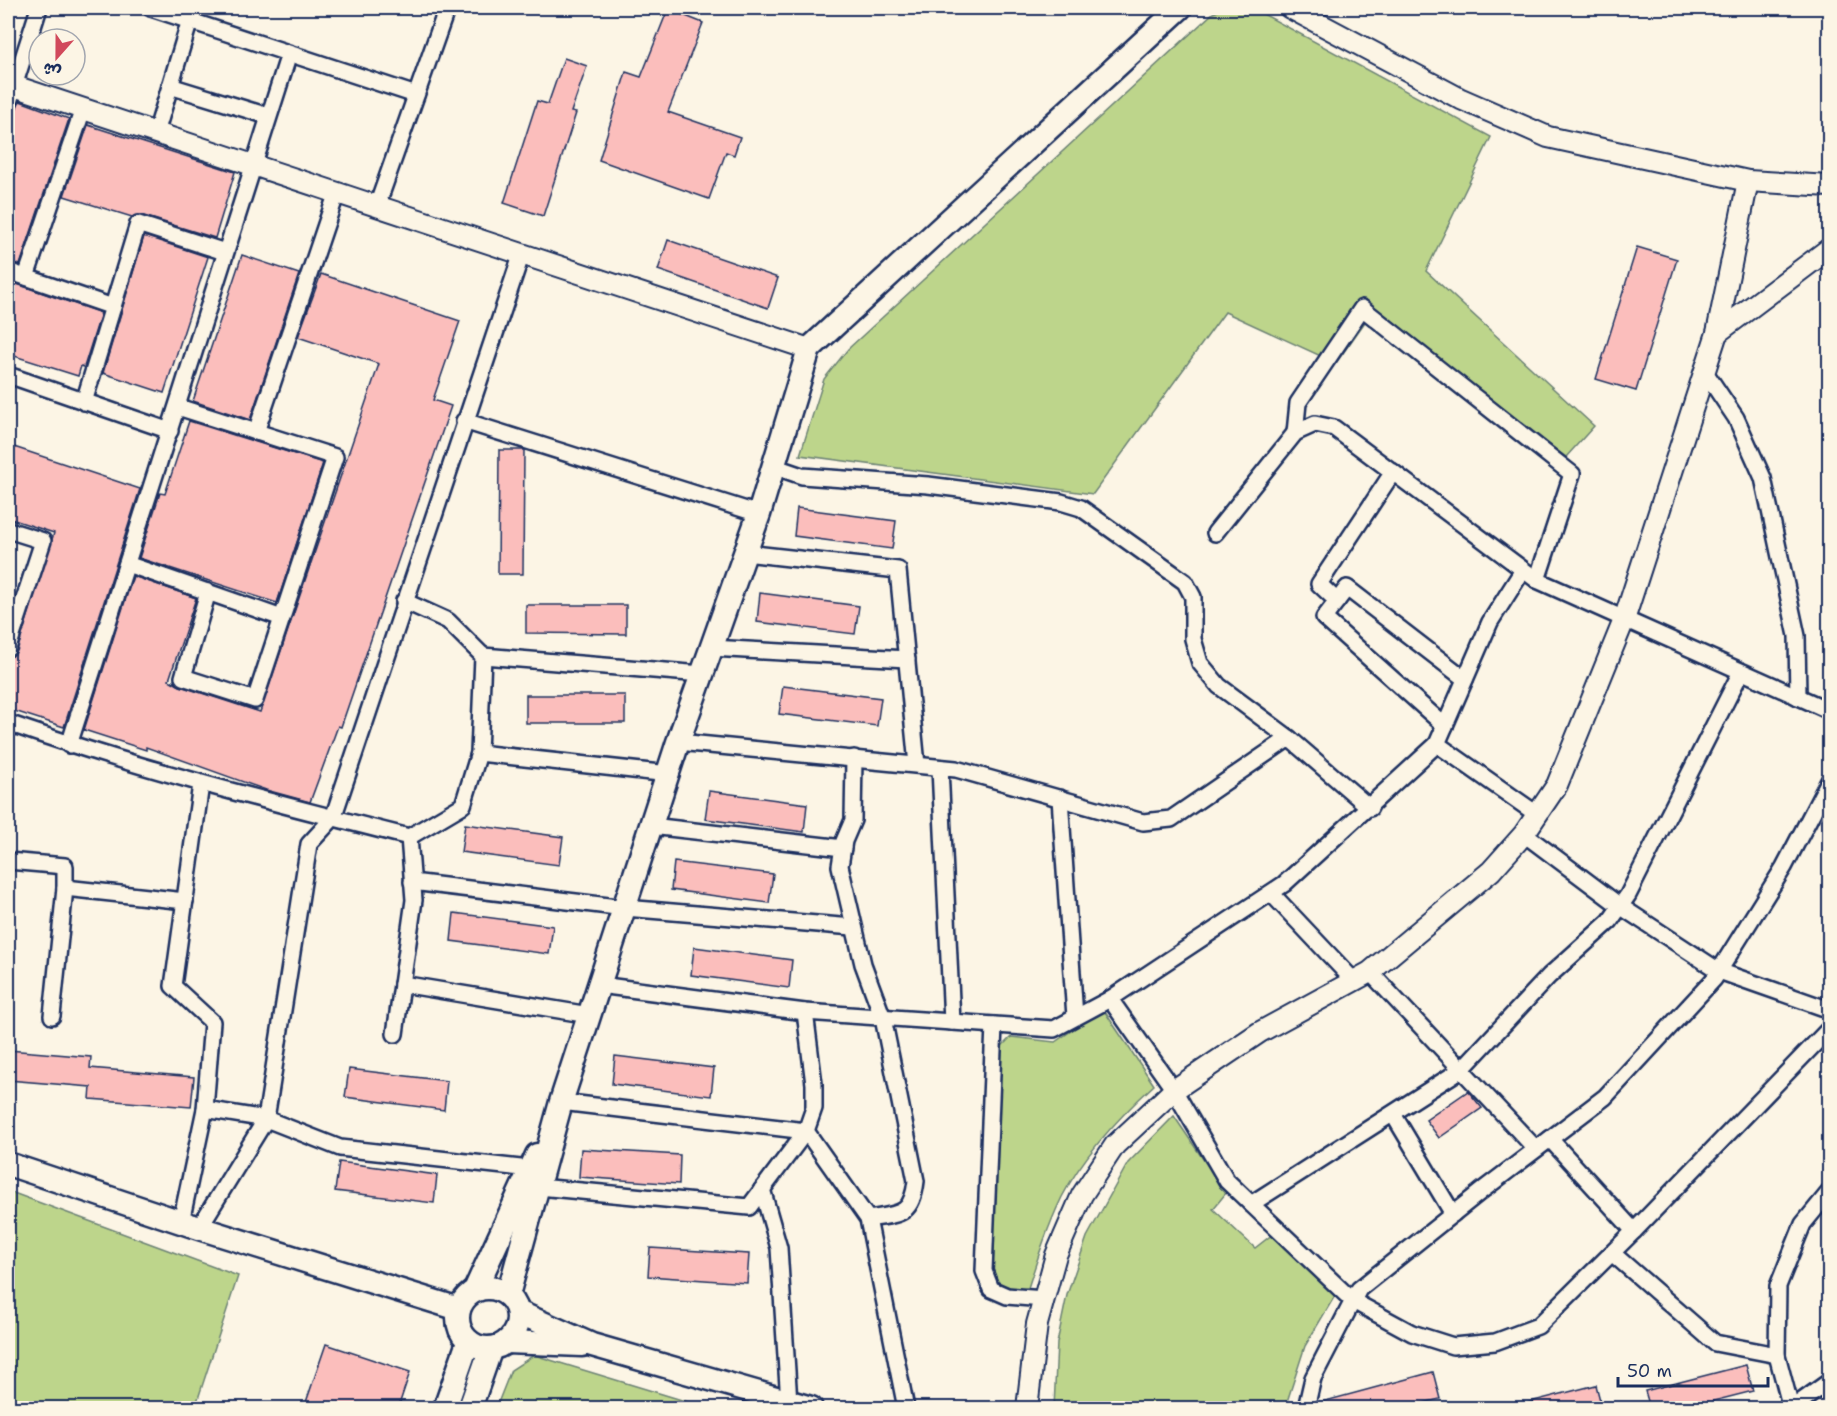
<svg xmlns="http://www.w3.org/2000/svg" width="1837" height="1416" font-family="'Shantell Sans','Playpen Sans Arabic',sans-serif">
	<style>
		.green { fill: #bdd58b; stroke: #6c8274; stroke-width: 1.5 }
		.building { fill: #fbbebc; stroke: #1b2f5e; stroke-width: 1.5 }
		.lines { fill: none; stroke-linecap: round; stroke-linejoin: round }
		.minor-casing { stroke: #1b2f5e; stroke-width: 20 }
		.tertiary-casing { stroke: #1b2f5e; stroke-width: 24 }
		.secondary-casing { stroke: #1b2f5e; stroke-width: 27 }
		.minor { stroke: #fcf5e5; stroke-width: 15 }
		.tertiary { stroke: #fcf5e5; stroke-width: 20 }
		.secondary { stroke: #fcf5e5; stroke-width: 22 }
	</style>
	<rect width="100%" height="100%" fill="#fcf5e5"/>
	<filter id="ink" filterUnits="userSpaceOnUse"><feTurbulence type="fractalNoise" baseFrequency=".0167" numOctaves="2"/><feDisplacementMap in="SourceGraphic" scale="12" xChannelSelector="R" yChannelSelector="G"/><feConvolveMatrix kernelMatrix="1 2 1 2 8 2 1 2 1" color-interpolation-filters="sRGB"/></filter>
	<g filter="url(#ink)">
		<g class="green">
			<path d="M 1225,8 L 1252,8 L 1491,137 L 1426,271 L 1594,426 L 1566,457 L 1372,312 L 1336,363 L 1225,312 L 1093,494 L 800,455 L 824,379 L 848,349 L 1213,13 Z"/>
			<path d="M 1103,1009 L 1154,1085 C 1119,1117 1084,1154 1062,1197 C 1048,1226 1038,1257 1028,1288 L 1003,1294 L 993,1285 L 998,1050 L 1011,1037 L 1055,1042 Z"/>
			<path d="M 1174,1116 L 1226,1193 L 1213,1209 L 1255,1248 L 1273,1234 L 1339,1289 L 1305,1346 L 1285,1408 L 1054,1408 L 1057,1343 L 1067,1295 L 1087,1237 L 1128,1163 Z"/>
			<path d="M 8,1191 L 238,1276 L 195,1408 L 8,1408 Z"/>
			<path d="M 534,1355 L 708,1408 L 496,1408 L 511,1370 Z"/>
		</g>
		<g class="building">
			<path d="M 668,9 L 703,23 L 668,112 L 740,137 L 734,155 L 726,152 L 709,199 L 599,160 L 626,72 L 641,77 Z"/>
			<path d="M 564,58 L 587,66 L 571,112 L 576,113 L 543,216 L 504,203 L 537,101 L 548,104 Z"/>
			<path d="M 20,101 L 69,119 L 20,265 L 8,261 L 8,121 Z"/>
			<path d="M 88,125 L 235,172 L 215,238 L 141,215 L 132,217 L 64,196 Z"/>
			<path d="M 144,236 L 208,257 L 164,393 L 103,373 Z"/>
			<path d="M 668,240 L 778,278 L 768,308 L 658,270 Z"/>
			<path d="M 1637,247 L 1677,259 L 1636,391 L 1596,379 Z"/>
			<path d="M 242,255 L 299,274 L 250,420 L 193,401 Z"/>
			<path d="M 321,274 L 460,321 L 433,400 L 451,406 L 341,727 L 338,726 L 310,802 L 266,790 L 146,747 L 146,750 L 84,730 L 133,576 L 196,598 L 169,680 L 180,686 L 260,712 L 379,364 L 298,337 Z"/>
			<path d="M 8,281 L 101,313 L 84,367 L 81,366 L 78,376 L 8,354 Z"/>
			<path d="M 189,421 L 323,463 L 277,603 L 139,558 L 160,493 L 165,494 Z"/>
			<path d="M 8,445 L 140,489 L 64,727 L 8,709 L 8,657 L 17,651 L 54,533 L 8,518 Z"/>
			<path d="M 499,450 L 524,450 L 523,574 L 498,574 Z"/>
			<path d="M 797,508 L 896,521 L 892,549 L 794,536 Z"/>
			<path d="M 760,593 L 859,606 L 855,634 L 757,622 Z"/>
			<path d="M 526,605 L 626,605 L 626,634 L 526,633 Z"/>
			<path d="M 783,686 L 881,698 L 877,726 L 779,714 Z"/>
			<rect x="526" y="695" width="99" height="28"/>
			<path d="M 709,791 L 807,804 L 804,832 L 705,819 Z"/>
			<path d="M 465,824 L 563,837 L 559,865 L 461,852 Z"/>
			<path d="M 674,862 L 773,874 L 769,903 L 671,890 Z"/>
			<path d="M 454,913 L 553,926 L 549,954 L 451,941 Z"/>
			<path d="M 694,947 L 792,960 L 789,988 L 691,975 Z"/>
			<path d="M 8,1050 L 91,1057 L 90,1068 L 194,1077 L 191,1107 L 90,1099 L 91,1087 L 8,1080 Z"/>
			<path d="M 615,1056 L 714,1068 L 711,1096 L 612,1084 Z"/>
			<path d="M 349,1069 L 447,1081 L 444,1110 L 345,1097 Z"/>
			<path d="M 1468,1091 L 1482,1108 L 1439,1138 L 1426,1120 Z"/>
			<path d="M 581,1149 L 680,1155 L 679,1184 L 579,1177 Z"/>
			<path d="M 339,1162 L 437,1175 L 434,1203 L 335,1191 Z"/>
			<path d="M 650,1248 L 749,1254 L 747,1283 L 648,1276 Z"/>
			<path d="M 326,1344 L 410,1372 L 398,1408 L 304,1408 Z"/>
			<path d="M 1746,1365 L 1753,1391 L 1686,1408 L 1650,1408 L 1645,1391 Z"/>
			<path d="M 1433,1372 L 1440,1399 L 1402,1408 L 1318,1408 L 1318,1403 Z"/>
			<path d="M 1596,1385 L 1602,1408 L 1526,1408 L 1526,1403 Z"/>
		</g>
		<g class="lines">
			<defs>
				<g id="minor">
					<path d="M 151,8 L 416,95"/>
					<path d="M 170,86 L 268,116"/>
					<path d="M 8,105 L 39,8"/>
					<path d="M 156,133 L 190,20"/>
					<path d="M 377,206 L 447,8"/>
					<path d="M 8,271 L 113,307"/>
					<path d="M 26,277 L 83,109"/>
					<path d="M 1705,372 L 1736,418 L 1763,478 L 1797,636 L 1798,697"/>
					<path d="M 8,375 L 170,431"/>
					<path d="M 84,402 L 138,224 L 225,252"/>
					<path d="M 178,407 L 335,457 L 255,700 L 183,677 L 208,592"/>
					<path d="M 464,421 L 759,514"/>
					<path d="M 256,432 L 337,192"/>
					<path d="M 1295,433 L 1298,403 L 1362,308 L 1572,474 L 1537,580"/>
					<path d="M 773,466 L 802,476 L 928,485 L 1061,502 L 1081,508 L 1185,582 L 1193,597 L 1193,639 L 1200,663 L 1219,686 L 1289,738 L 1370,808"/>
					<path d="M 8,530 L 43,541 L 8,648"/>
					<path d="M 1215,533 L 1295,433 L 1315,424 L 1334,428 L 1537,580 L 1830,711"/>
					<path d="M 745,553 L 898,570 L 917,765"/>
					<path d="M 127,564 L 282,618"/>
					<path d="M 404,601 L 448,621 L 483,656 L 479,753 L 463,805 L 409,837"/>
					<path d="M 1337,601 L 1319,584 L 1393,472"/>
					<path d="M 711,648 L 907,659"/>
					<path d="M 483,656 L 702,674"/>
					<path d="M 8,723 C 139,769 274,803 409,837 L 414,900 L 395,1034"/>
					<path d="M 1445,726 L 1324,618 L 1347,588 L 1465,679"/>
					<path d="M 678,742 L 956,769 L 1143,822 L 1171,819 L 1289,738"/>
					<path d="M 1437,744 L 1538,815"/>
					<path d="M 69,745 L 289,54"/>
					<path d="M 479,753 L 669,774"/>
					<path d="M 854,758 L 853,820 L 844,841 L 840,866 L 863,964 L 883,1018 L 916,1181 C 912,1216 899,1214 868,1219"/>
					<path d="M 940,768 L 952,1022"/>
					<path d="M 1060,798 L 1075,1017"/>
					<path d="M 651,826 L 843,848"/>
					<path d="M 1524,834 L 1620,906 L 1719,971 L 1830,1010"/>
					<path d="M 8,861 L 65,866 L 65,888 L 185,901"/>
					<path d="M 412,882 L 625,908 L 853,927"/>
					<path d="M 1271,893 L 1354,981"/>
					<path d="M 1370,972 L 1536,1149"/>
					<path d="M 402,984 L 589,1015"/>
					<path d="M 599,985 L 805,1012 L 1054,1029 L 1110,999 L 1284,884 L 1437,744 L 1490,622 L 1523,570"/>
					<path d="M 1110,999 L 1174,1090 L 1227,1181 L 1353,1301 L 1412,1333 L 1453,1346 L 1495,1342 L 1538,1326 L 1634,1231"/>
					<path d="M 52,1016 L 65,888"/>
					<path d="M 994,1025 L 984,1271 L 991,1289 L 1007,1296 L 1044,1299"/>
					<path d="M 561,1102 L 806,1131 L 868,1219 L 906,1408"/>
					<path d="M 205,1109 L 266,1119 L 309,844 L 333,818 L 522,253"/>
					<path d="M 1393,1114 L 1453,1214"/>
					<path d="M 1550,1139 L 1634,1231 L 1830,1028"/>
					<path d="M 539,1187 L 749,1207 L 806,1131 L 814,1108 L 814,1084 L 805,1012"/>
					<path d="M 762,1189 L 779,1248 L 789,1402"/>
					<path d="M 1251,1204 L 1462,1069 L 1549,976 L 1610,921 L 1628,895 L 1741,672"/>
					<path d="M 181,1222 L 205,1109 L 212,1022 L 173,986 L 201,784"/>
					<path d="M 199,1228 L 266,1119 L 340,1148 L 530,1169"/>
					<path d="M 1612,1253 L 1715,1343 L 1777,1355"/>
					<path d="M 1306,1408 L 1313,1378 L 1359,1289 L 1484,1189 L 1605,1097 L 1714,979 L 1784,867 L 1830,779"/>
					<path d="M 1791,1408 L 1777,1355 L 1778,1286 L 1803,1224 L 1830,1191"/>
					<path d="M 1792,1408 L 1830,1381"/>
				</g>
				<g id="tertiary">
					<path d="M 1290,8 L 1461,99 L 1548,137 L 1748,181 L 1830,186"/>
					<path d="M 8,84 L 809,349"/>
					<path d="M 1717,333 L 1830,248"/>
					<path d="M 1027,1408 L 1037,1324 L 1056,1255 L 1082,1195 L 1115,1145 L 1174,1090 L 1260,1032 L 1370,972 L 1491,871 L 1524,834 L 1557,785 L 1624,620 L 1717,333 L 1748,181"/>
				</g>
				<g id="secondary">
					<path d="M 8,1164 L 199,1228 L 459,1309"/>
					<circle cx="488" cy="1318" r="30"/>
					<path d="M 475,1290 L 537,1155"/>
					<path d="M 508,1295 L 561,1102 L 678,742 L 759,514 L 809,349 L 1180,8"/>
					<path d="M 518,1312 L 592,1345 L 811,1408"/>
					<path d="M 507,1342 L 582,1345"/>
					<path d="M 445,1408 L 468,1342"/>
					<path d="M 470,1408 L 491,1348"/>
				</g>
			</defs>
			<use href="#minor" class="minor-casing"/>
			<use href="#tertiary" class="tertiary-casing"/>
			<use href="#secondary" class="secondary-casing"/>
			<use href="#minor" class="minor"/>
			<use href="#tertiary" class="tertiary"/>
			<use href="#secondary" class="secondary"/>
		</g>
	</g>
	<rect width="1837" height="1416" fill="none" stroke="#fcf5e5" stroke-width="30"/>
	<rect x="15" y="15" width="1807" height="1386" fill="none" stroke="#1b2f5e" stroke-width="2" filter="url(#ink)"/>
	<g transform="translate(57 57) rotate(201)"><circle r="28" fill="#fcf5e5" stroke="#a2a6af" stroke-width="1.5"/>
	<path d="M0-4.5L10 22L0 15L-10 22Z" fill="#d1495b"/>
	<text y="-9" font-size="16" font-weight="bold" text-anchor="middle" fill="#1b2f5e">ش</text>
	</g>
	<path d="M1618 1377v9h150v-9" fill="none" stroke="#1b2f5e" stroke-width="3"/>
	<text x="1627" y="1377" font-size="18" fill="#1b2f5e" stroke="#fcf5e5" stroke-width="4.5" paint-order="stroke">50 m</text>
</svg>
